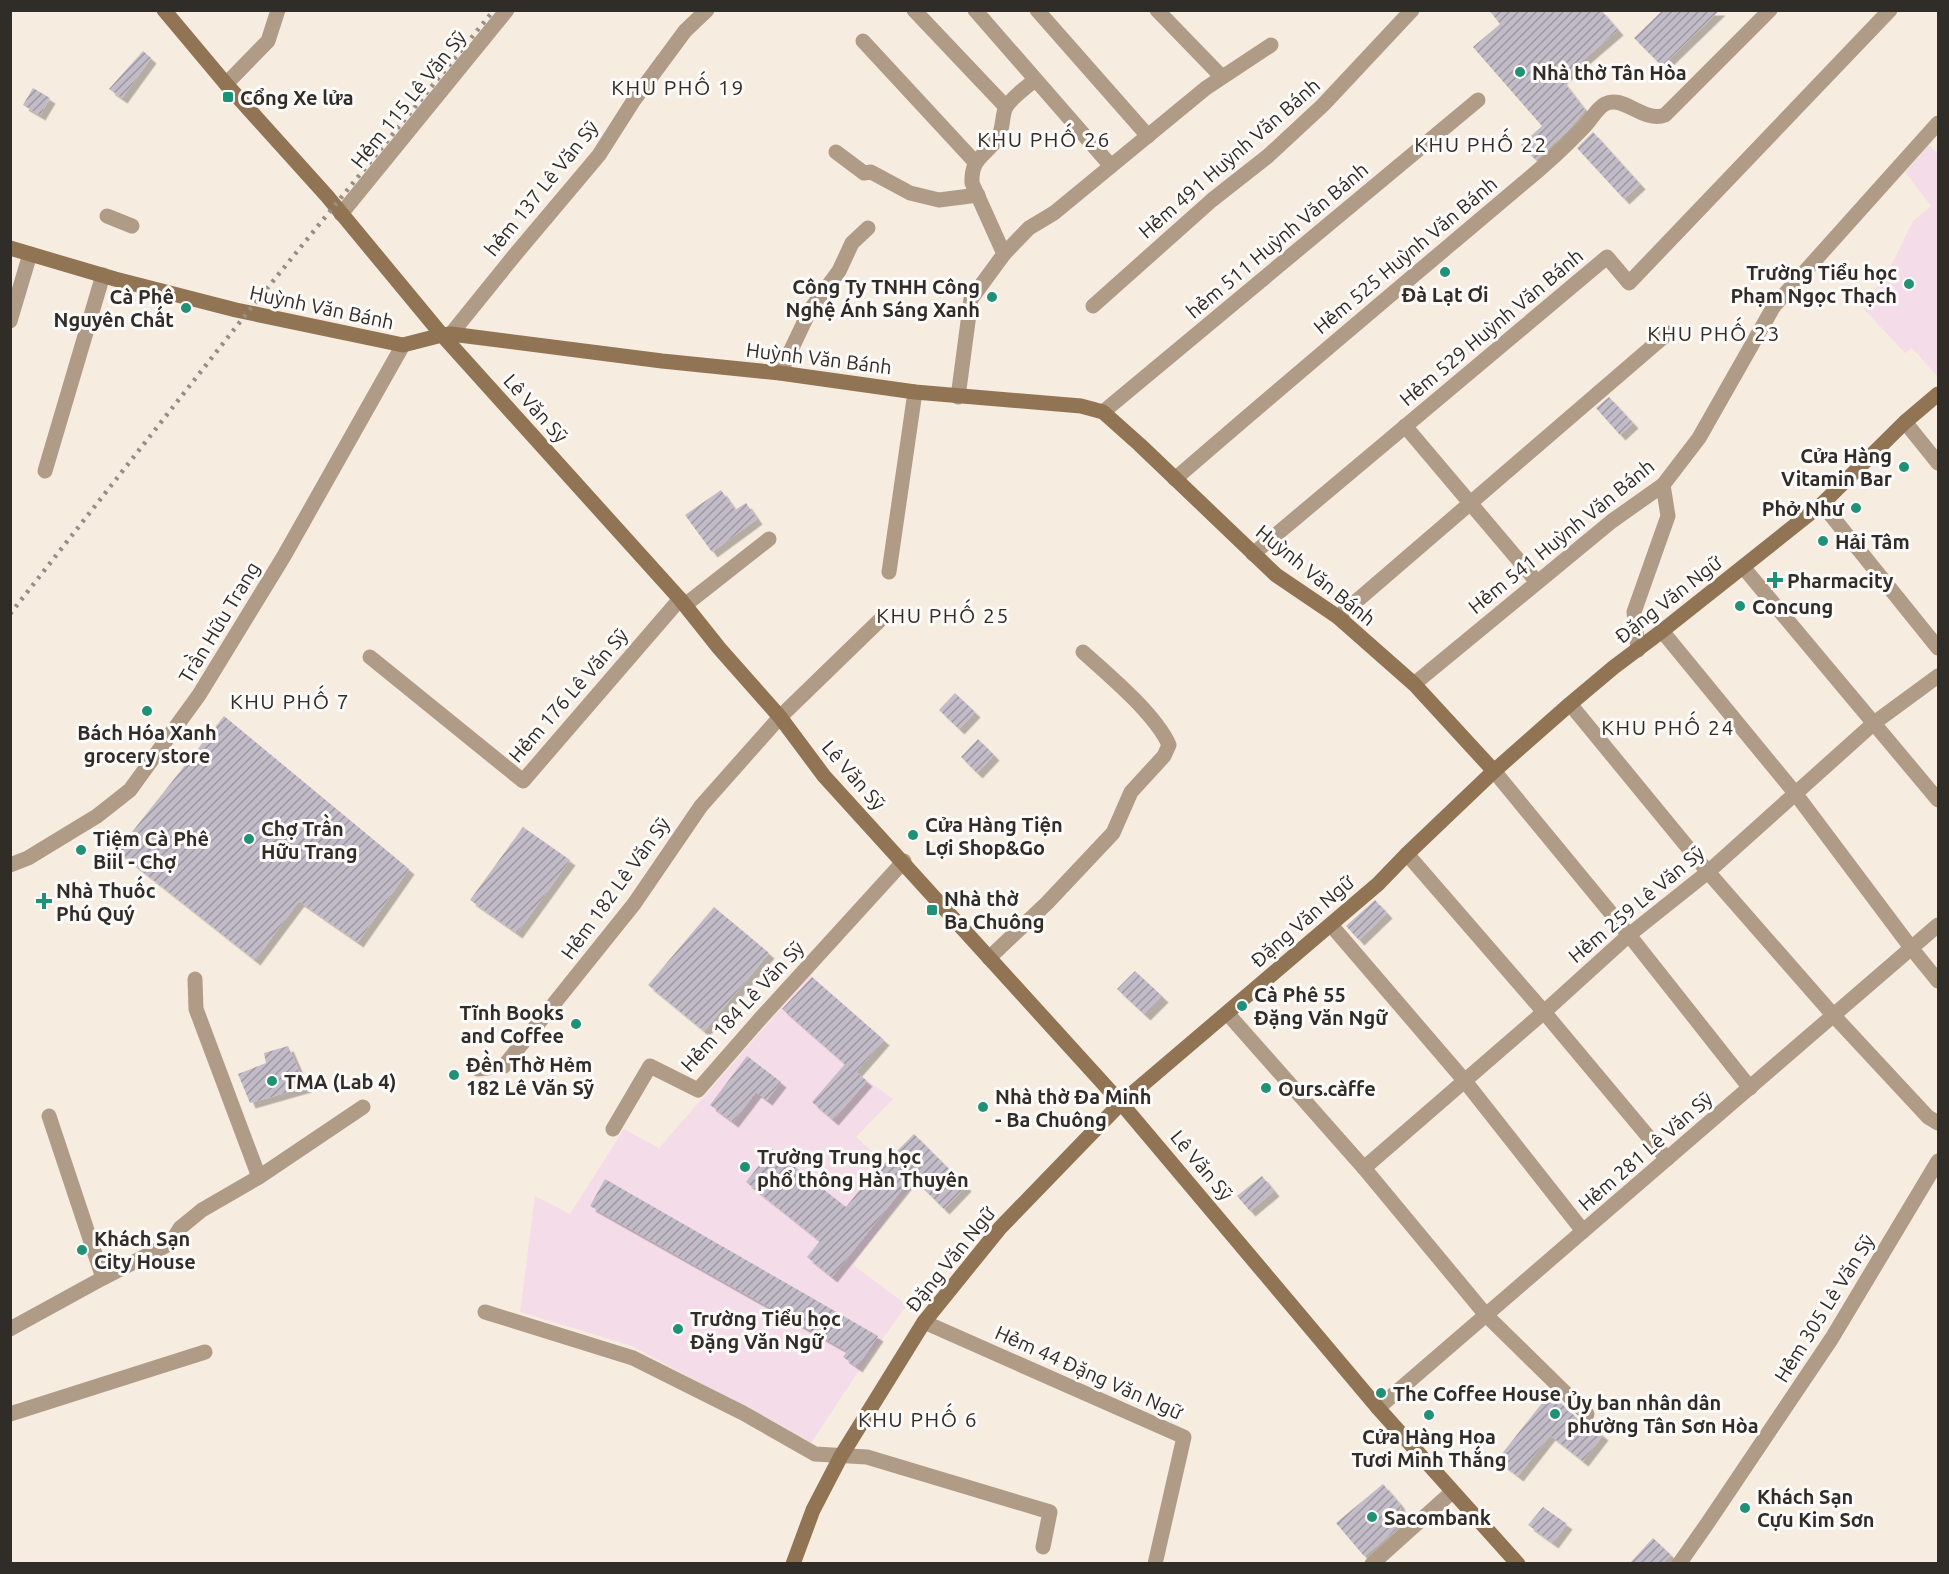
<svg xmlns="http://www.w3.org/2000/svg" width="1949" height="1574" font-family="Ubuntu,sans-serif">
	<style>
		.education { fill: #f4dde9 }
		.building { fill: url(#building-hatch); filter: url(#shadow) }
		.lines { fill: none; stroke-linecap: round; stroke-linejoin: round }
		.street { stroke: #b09c86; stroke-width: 15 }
		.secondary { stroke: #907454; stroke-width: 15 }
		.rail { stroke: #968e86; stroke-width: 4.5; stroke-dasharray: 3 6; stroke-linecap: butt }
		.poi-dot { fill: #1f9275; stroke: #fdfbf9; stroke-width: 2 }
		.labels { text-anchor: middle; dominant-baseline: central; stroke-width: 6; stroke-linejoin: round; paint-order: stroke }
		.poi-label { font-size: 20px; font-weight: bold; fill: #302c27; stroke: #fdfbf9; text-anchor: start }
		.street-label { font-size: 20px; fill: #302c27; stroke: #fdfbf9 }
		.neighbourhood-label { font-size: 21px; letter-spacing: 1.5px; fill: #302c27; stroke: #fdfbf9 }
	</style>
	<defs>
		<pattern id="building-hatch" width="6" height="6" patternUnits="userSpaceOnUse" patternTransform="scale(1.5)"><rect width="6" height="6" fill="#c2bbc8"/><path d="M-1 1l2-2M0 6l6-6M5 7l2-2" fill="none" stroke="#9e98a2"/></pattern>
		<filter id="shadow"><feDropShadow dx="5.5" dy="5.5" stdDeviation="0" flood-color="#0004"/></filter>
	</defs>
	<rect width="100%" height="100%" fill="#f7ece0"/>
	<g class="education">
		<path d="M 1928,145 L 1938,154 L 1938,377 L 1912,348 L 1905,353 L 1864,309 L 1895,258 L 1913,221 L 1931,206 L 1905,172 Z"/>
		<path d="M 810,975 L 884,1040 L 856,1072 L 893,1099 L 856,1137 L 911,1186 L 853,1265 L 907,1305 L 858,1372 L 811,1443 L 632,1346 L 520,1312 L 535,1196 L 570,1214 L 624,1129 L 659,1148 Z"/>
	</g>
	<g class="building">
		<path d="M 1489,10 L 1601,10 L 1618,30 L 1561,79 L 1585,110 L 1570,128 L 1536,160 L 1521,145 L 1542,126 L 1473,47 L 1500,24 Z"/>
		<path d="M 1663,10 L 1720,10 L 1662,66 L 1634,38 Z"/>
		<path d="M 143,51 L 151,58 L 122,98 L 109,89 Z"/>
		<path d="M 33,88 L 50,98 L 40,115 L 23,105 Z"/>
		<path d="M 1593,132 L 1640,184 L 1624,199 L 1577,148 Z"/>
		<path d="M 1609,397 L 1633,423 L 1620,435 L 1596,408 Z"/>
		<path d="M 721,490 L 735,510 L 746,503 L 757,519 L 712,552 L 685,515 Z"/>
		<path d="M 955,693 L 975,712 L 959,729 L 939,710 Z"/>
		<path d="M 224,716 L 409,869 L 358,942 L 299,901 L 255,960 L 117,851 Z"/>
		<path d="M 978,739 L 994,755 L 977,773 L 961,757 Z"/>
		<path d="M 523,827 L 570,860 L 517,933 L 470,900 Z"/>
		<path d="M 1375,900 L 1387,913 L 1359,940 L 1346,926 Z"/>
		<path d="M 714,907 L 769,953 L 704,1031 L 648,985 Z"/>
		<path d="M 1135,971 L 1163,997 L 1145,1015 L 1117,989 Z"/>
		<path d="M 812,977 L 884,1040 L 856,1072 L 867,1081 L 833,1120 L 812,1102 L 845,1064 L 782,1009 Z"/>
		<path d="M 288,1046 L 306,1087 L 250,1103 L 238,1074 L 266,1063 L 264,1053 Z"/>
		<path d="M 747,1056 L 781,1082 L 767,1100 L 756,1092 L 733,1122 L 710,1105 Z"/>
		<path d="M 914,1134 L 966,1186 L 944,1209 L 912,1177 L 832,1277 L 807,1257 L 820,1241 L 746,1182 L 772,1149 L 846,1207 L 878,1167 L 880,1168 Z"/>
		<path d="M 1262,1176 L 1274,1191 L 1250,1211 L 1237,1196 Z"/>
		<path d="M 605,1179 L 807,1295 L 878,1336 L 857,1367 L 843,1357 L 847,1351 L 590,1206 Z"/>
		<path d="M 1550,1393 L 1580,1421 L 1588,1423 L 1603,1435 L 1583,1461 L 1550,1435 L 1518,1476 L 1497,1460 Z"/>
		<path d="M 1383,1484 L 1399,1503 L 1401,1512 L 1400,1521 L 1396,1530 L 1364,1556 L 1336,1523 Z"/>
		<path d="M 1543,1507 L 1567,1524 L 1553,1543 L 1528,1525 Z"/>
		<path d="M 1653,1538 L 1671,1555 L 1663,1563 L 1630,1563 Z"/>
	</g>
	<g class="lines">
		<g class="street">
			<path d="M 914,10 L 1006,107"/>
			<path d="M 975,10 L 1111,166"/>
			<path d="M 1037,10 L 1148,136"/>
			<path d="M 1157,10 L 1221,76"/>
			<path d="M 863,41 L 975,162"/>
			<path d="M 226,84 L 268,41 L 278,10"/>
			<path d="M 836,152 L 864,173 L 871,172 L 910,193 L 939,200 L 978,195"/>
			<path d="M 341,214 L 507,10"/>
			<path d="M 107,216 L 132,226"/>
			<path d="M 1004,254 L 972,183 C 971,158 984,157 997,139 C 1004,130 1001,117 1006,107 C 1010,100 1027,86 1034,81"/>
			<path d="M 1093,306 L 1212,200 L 1268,156 L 1323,105 L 1412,10"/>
			<path d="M 10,321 L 30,254"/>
			<path d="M 451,334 L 514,256 L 599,155 L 634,100 L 685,31 L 707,10"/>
			<path d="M 780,373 L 810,310 L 839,271 L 852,243 L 868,228"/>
			<path d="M 958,397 L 971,299 L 1004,254 L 1029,228 L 1054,213 L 1206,88 L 1271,45"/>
			<path d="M 1103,412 L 1478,100"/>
			<path d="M 1905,422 L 1938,463"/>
			<path d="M 1405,426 L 1537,582"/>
			<path d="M 45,471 L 103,275"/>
			<path d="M 1175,479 C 1289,380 1405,283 1521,185 C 1543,167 1564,148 1584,127 C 1591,120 1597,108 1605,104 C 1623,94 1643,123 1665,115 L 1770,10"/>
			<path d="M 1822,504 L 1938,648"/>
			<path d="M 1253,554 L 1607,257 L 1629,283 L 1890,10"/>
			<path d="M 1743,567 L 1938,800"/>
			<path d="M 889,572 L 915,392"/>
			<path d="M 685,605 L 769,539"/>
			<path d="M 1338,617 L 1668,333"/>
			<path d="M 1662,631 L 1795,793 L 1912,949 L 1938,981"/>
			<path d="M 1638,650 L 1634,612 L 1668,516 L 1663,485"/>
			<path d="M 370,657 L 523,781 L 680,599"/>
			<path d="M 1414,684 L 1612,521 L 1663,485 L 1699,438 L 1774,306 L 1938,123"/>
			<path d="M 1570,704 L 1708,872 L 1834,1016 L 1928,1117 L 1938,1123"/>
			<path d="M 1494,771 L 1629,935 L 1750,1088"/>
			<path d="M 1407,854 L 1544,1012 L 1667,1159"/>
			<path d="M 10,865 L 28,858 L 97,816 L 130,790 L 199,695 L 284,556 L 403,345"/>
			<path d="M 1331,925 L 1464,1080 L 1583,1231"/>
			<path d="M 989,958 L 1047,903 L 1113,833 L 1131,792 L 1164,756 L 1169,745 C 1156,715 1109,675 1083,652"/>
			<path d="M 195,979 L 196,1009 L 259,1177"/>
			<path d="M 1227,1013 L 1364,1168 L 1486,1315 L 1587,1414"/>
			<path d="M 478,1069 L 504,1066 L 634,904 L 701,806 L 780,717 L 880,620"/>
			<path d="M 49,1116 L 103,1278"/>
			<path d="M 613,1129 L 650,1066 L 698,1090 L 760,1019 L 904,861"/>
			<path d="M 1364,1168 L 1544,1012 L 1629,935 L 1708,872 L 1874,723 L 1938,676"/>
			<path d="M 485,1312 L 633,1358 L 743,1413 L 815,1454 L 867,1457 L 1050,1512 L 1043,1547"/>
			<path d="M 924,1322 L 1184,1437 L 1155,1564"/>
			<path d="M 10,1329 L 103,1278 L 171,1243 L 180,1228 L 202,1210 L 259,1177 L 363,1107"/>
			<path d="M 1378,1408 L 1938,925"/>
			<path d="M 10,1414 L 205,1352"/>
			<path d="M 1372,1564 L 1452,1492"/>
			<path d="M 1679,1564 L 1707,1524 L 1832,1338 L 1938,1161"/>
		</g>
		<g class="secondary">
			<path d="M 164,10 L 226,84 L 327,196 L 442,335 L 680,599 L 719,648 L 780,717 L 824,776 L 1121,1103 L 1378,1408 L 1518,1564"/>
			<path d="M 10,248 L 115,279 L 236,310 L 403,345 L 442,335 L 451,334 L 662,361 L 780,373 L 915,392 L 1081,406 L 1103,412 L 1140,445 L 1276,575 L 1338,617 L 1414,684 L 1494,771"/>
			<path d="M 793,1564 L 813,1510 L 841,1456 L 924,1322 L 1000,1228 L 1121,1103 L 1378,884 L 1407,854 L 1494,771 L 1570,704 L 1614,667 L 1662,631 L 1822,504 L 1905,422 L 1938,394"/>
		</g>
		<path class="rail" d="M 10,614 L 247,313 L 494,10"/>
	</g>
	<g class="poi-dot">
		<circle cx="1520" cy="72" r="6"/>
		<rect x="222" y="91" width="12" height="12" rx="3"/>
		<circle cx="1445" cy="272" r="6"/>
		<circle cx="1909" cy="284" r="6"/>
		<circle cx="992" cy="297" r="6"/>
		<circle cx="186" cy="308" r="6"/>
		<circle cx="1904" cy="467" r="6"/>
		<circle cx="1856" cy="508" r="6"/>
		<circle cx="1823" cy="541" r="6"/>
		<path d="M1772 571h6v6h6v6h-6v6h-6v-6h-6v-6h6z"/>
		<circle cx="1740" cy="606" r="6"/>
		<circle cx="147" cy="711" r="6"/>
		<circle cx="913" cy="835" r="6"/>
		<circle cx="249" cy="839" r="6"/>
		<circle cx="81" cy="850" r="6"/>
		<path d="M41 892h6v6h6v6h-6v6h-6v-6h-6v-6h6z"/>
		<rect x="926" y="904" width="12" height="12" rx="3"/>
		<circle cx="1242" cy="1006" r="6"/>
		<circle cx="576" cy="1024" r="6"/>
		<circle cx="454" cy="1075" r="6"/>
		<circle cx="272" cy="1081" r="6"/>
		<circle cx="1266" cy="1088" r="6"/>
		<circle cx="983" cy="1107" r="6"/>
		<circle cx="745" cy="1167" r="6"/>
		<circle cx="82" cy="1250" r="6"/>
		<circle cx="678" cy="1329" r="6"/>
		<circle cx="1381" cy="1393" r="6"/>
		<circle cx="1555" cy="1414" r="6"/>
		<circle cx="1429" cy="1415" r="6"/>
		<circle cx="1745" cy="1508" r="6"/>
		<circle cx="1372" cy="1517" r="6"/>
	</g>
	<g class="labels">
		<g class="poi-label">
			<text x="1532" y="72">Nhà thờ Tân Hòa</text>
			<text x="240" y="97">Cổng Xe lửa</text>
			<text x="1897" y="272" text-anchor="end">Trường Tiểu học<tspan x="1897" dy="23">Phạm Ngọc Thạch</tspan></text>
			<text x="980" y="286" text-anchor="end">Công Ty TNHH Công<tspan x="980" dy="23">Nghệ Ánh Sáng Xanh</tspan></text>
			<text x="1445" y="294" text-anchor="middle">Đà Lạt Ơi</text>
			<text x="174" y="296" text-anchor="end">Cà Phê<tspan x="174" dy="23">Nguyên Chất</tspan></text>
			<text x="1892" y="455" text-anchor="end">Cửa Hàng<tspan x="1892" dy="23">Vitamin Bar</tspan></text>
			<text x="1844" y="508" text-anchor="end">Phở Như</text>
			<text x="1835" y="541">Hải Tâm</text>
			<text x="1787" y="580">Pharmacity</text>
			<text x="1752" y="606">Concung</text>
			<text x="147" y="732" text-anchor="middle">Bách Hóa Xanh<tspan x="147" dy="23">grocery store</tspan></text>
			<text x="925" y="824">Cửa Hàng Tiện<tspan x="925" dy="23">Lợi Shop&amp;Go</tspan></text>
			<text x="261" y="828">Chợ Trần<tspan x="261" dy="23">Hữu Trang</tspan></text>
			<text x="93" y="838">Tiệm Cà Phê<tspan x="93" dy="23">Biil - Chợ</tspan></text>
			<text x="56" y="890">Nhà Thuốc<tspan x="56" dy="23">Phú Quý</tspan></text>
			<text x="944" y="898">Nhà thờ<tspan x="944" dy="23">Ba Chuông</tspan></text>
			<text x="1254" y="994">Cà Phê 55<tspan x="1254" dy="23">Đặng Văn Ngữ</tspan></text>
			<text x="564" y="1012" text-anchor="end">Tĩnh Books<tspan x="564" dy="23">and Coffee</tspan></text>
			<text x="466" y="1064">Đền Thờ Hẻm<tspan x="466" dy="23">182 Lê Văn Sỹ</tspan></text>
			<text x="284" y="1081">TMA (Lab 4)</text>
			<text x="1278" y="1088">Ours.càffe</text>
			<text x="995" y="1096">Nhà thờ Đa Minh<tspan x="995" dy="23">- Ba Chuông</tspan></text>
			<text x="757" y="1156">Trường Trung học<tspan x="757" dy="23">phổ thông Hàn Thuyên</tspan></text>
			<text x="94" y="1238">Khách Sạn<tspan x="94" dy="23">City House</tspan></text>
			<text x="690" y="1318">Trường Tiểu học<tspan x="690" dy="23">Đặng Văn Ngữ</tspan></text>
			<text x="1393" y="1393">The Coffee House</text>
			<text x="1567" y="1402">Ủy ban nhân dân<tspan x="1567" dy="23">phường Tân Sơn Hòa</tspan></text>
			<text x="1429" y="1436" text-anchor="middle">Cửa Hàng Hoa<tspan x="1429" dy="23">Tươi Minh Thắng</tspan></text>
			<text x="1757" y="1496">Khách Sạn<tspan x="1757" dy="23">Cựu Kim Sơn</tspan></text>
			<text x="1384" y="1517">Sacombank</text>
		</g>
		<g class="street-label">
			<text transform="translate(408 99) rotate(-51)">Hẻm 115 Lê Văn Sỹ</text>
			<text transform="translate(1229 158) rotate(-41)">Hẻm 491 Huỳnh Văn Bánh</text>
			<text transform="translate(541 188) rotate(-51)">hẻm 137 Lê Văn Sỹ</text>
			<text transform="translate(1277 240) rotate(-40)">hẻm 511 Huỳnh Văn Bánh</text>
			<text transform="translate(1405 255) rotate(-40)">Hẻm 525 Huỳnh Văn Bánh</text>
			<text transform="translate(322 307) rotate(12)">Huỳnh Văn Bánh</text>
			<text transform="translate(1491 327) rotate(-40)">Hẻm 529 Huỳnh Văn Bánh</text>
			<text transform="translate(819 358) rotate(7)">Huỳnh Văn Bánh</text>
			<text transform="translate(536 408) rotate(48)">Lê Văn Sỹ</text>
			<text transform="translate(1561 536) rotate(-39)">Hẻm 541 Huỳnh Văn Bánh</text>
			<text transform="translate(1316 575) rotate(39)">Huỳnh Văn Bánh</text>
			<text transform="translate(1668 599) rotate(-38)">Đặng Văn Ngữ</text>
			<text transform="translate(219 622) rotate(-59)">Trần Hữu Trang</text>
			<text transform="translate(568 695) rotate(-49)">Hẻm 176 Lê Văn Sỹ</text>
			<text transform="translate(854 775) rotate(49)">Lê Văn Sỹ</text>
			<text transform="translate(615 888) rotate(-54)">Hẻm 182 Lê Văn Sỹ</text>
			<text transform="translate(1636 904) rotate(-40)">Hẻm 259 Lê Văn Sỹ</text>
			<text transform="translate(1302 921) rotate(-41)">Đặng Văn Ngữ</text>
			<text transform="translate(742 1006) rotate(-47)">Hẻm 184 Lê Văn Sỹ</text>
			<text transform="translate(1645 1151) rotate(-41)">Hẻm 281 Lê Văn Sỹ</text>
			<text transform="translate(1202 1165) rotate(50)">Lê Văn Sỹ</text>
			<text transform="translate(950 1259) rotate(-51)">Đặng Văn Ngữ</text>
			<text transform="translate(1824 1308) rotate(-58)">Hẻm 305 Lê Văn Sỹ</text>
			<text transform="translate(1089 1372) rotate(24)">Hẻm 44 Đặng Văn Ngữ</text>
		</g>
		<g class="neighbourhood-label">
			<text x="678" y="87">KHU PHỐ 19</text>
			<text x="1044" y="139">KHU PHỐ 26</text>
			<text x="1481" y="144">KHU PHỐ 22</text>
			<text x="1714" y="333">KHU PHỐ 23</text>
			<text x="943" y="615">KHU PHỐ 25</text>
			<text x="290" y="701">KHU PHỐ 7</text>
			<text x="1668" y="727">KHU PHỐ 24</text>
			<text x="918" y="1419">KHU PHỐ 6</text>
		</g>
	</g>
	<rect width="1949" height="1574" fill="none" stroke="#302c27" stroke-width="24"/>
</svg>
